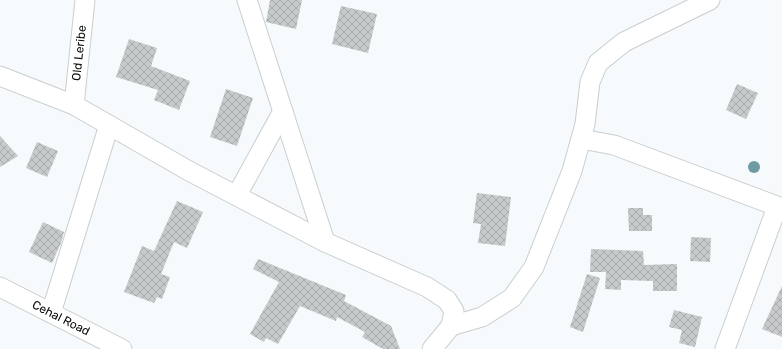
<svg xmlns="http://www.w3.org/2000/svg" width="782" height="349" font-family="Rubik,sans-serif">
	<style>
		.building { fill: url(#building-cross-hatch) }
		.lines { fill: none; stroke-linecap: round; stroke-linejoin: round }
		.street-casing { stroke: #c9cecf; stroke-width: 21 }
		.street { stroke: #fff; stroke-width: 19 }
		.tree { fill: #6f9ba3 }
		.labels { text-anchor: middle; dominant-baseline: central; stroke-width: 3; stroke-linejoin: round; paint-order: stroke }
		.street-label { font-size: 12px; fill: #0a0c0c; stroke: #fff }
	</style>
	<defs>
		<pattern id="building-cross-hatch" width="8" height="8" patternUnits="userSpaceOnUse"><rect width="8" height="8" fill="#c6cacb"/><path d="M0 0l8 8M0 8l8-8" fill="none" stroke="#a9acad"/></pattern>
	</defs>
	<rect width="100%" height="100%" fill="#f6fafc"/>
	<g class="building">
		<path d="M 270,0 L 302,0 L 296,29 L 266,22 Z"/>
		<path d="M 341,6 L 377,14 L 368,53 L 332,44 Z"/>
		<path d="M 129,39 L 157,48 L 151,66 L 190,81 L 179,110 L 154,100 L 158,90 L 116,77 Z"/>
		<path d="M 737,84 L 758,93 L 746,119 L 726,110 Z"/>
		<path d="M 226,89 L 253,98 L 237,146 L 210,137 Z"/>
		<path d="M 0,136 L 18,156 L 0,167 Z"/>
		<path d="M 37,142 L 58,151 L 47,177 L 26,168 Z"/>
		<path d="M 477,193 L 511,197 L 505,246 L 478,243 L 481,224 L 473,223 Z"/>
		<path d="M 177,201 L 203,212 L 187,248 L 174,242 L 161,274 L 170,277 L 162,299 L 157,297 L 154,303 L 124,292 L 142,246 L 154,251 Z"/>
		<path d="M 628,208 L 643,208 L 643,215 L 652,215 L 652,231 L 629,231 Z"/>
		<path d="M 43,222 L 64,232 L 61,243 L 52,263 L 29,252 Z"/>
		<path d="M 691,237 L 711,238 L 710,262 L 690,261 Z"/>
		<path d="M 591,249 L 643,251 L 644,265 L 677,264 L 677,291 L 653,291 L 653,281 L 621,280 L 621,290 L 605,289 L 606,272 L 590,272 Z"/>
		<path d="M 258,259 L 346,295 L 344,301 L 391,326 L 400,349 L 383,349 L 362,337 L 365,332 L 337,317 L 336,321 L 300,306 L 278,344 L 266,338 L 264,342 L 250,334 L 279,282 L 253,269 Z"/>
		<path d="M 587,274 L 600,278 L 583,332 L 570,327 Z"/>
		<path d="M 782,286 L 782,337 L 762,329 Z"/>
		<path d="M 674,310 L 702,317 L 695,347 L 679,343 L 682,330 L 669,327 Z"/>
	</g>
	<g class="lines">
		<defs>
			<g id="street">
				<path d="M 247,0 L 325,242"/>
				<path d="M 0,76 L 74,105 L 189,171 L 325,242 L 427,287 L 447,300 L 454,311 L 451,326 L 432,349"/>
				<path d="M 74,105 L 85,0"/>
				<path d="M 581,139 L 614,145 L 782,208"/>
				<path d="M 237,195 L 283,111"/>
				<path d="M 0,287 L 122,349"/>
				<path d="M 51,313 L 109,125"/>
				<path d="M 451,326 L 482,317 L 512,298 L 534,267 L 572,171 L 585,124 L 590,82 L 598,63 L 624,42 L 710,0"/>
				<path d="M 725,349 L 777,207"/>
			</g>
		</defs>
		<use href="#street" class="street-casing"/>
		<use href="#street" class="street"/>
	</g>
	<circle class="tree" cx="754" cy="167" r="6"/>
	<g class="labels">
		<g class="street-label">
			<text transform="translate(79 53) rotate(-84)">Old Leribe</text>
			<text transform="translate(61 318) rotate(27)">Cehal Road</text>
		</g>
	</g>
</svg>
